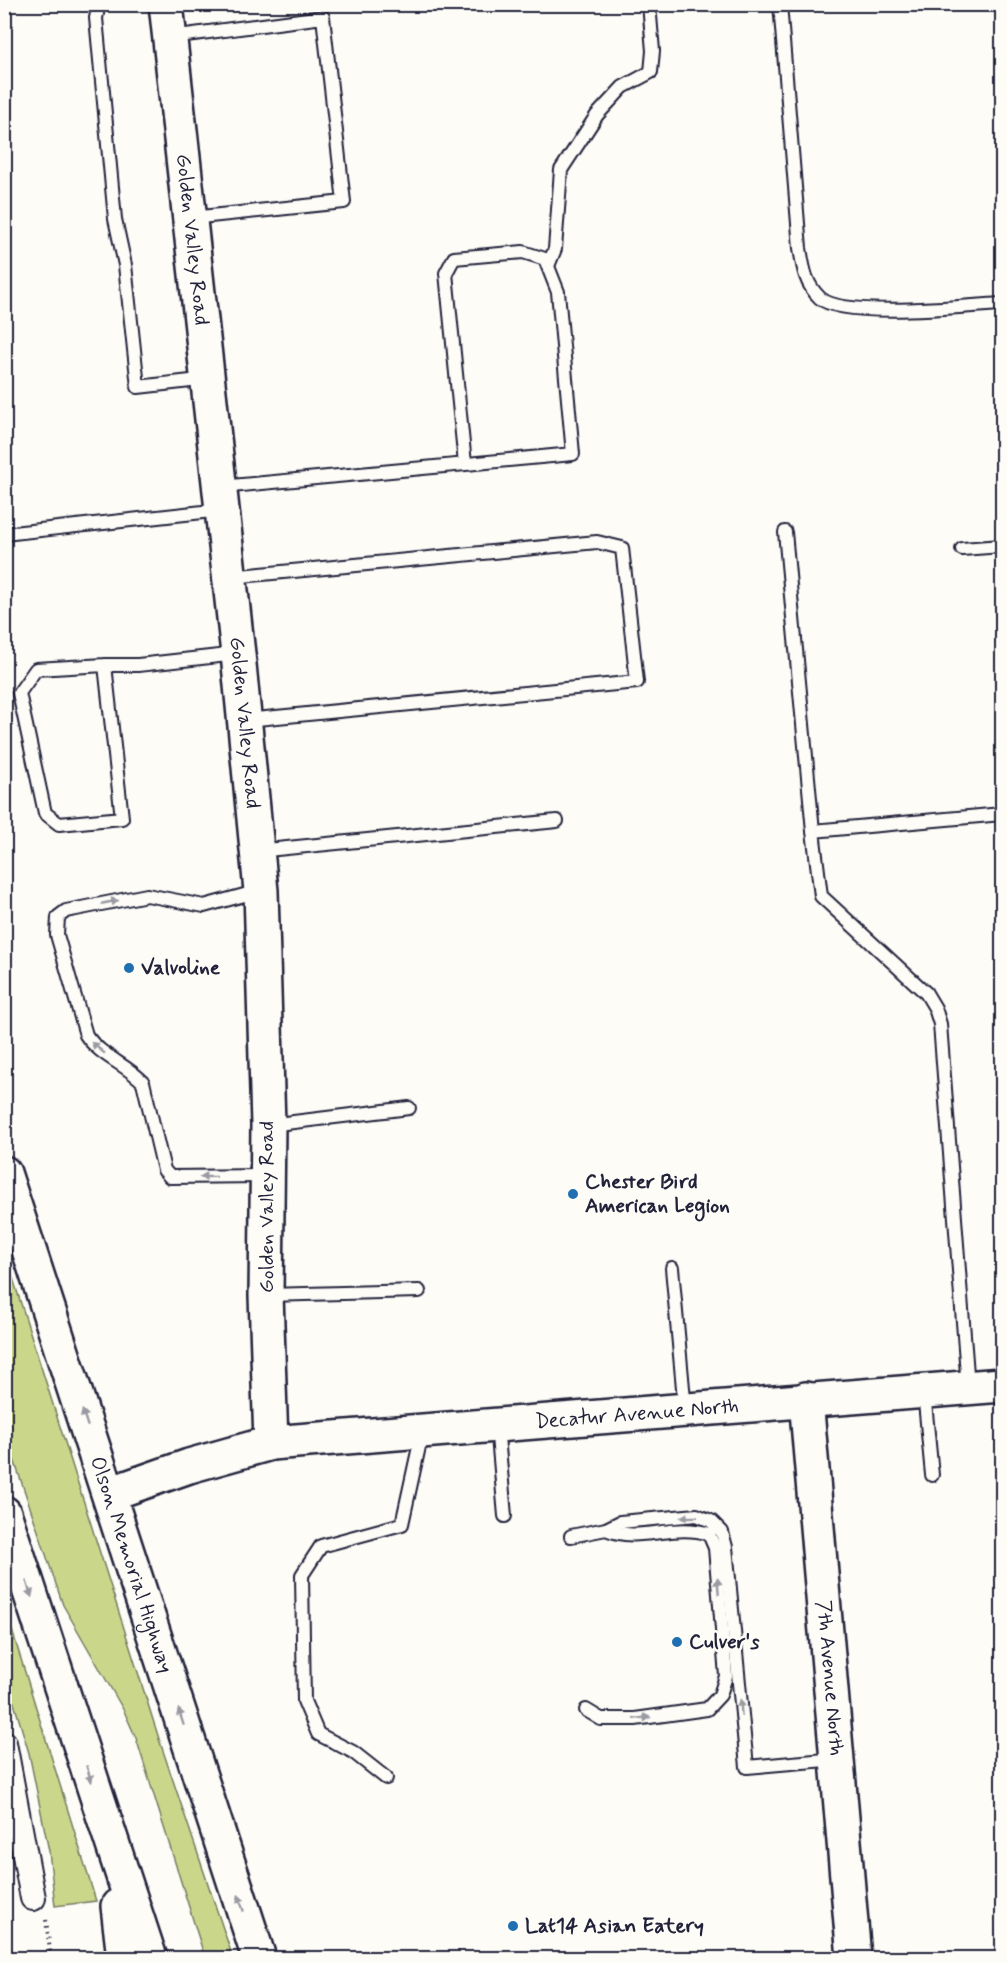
<svg xmlns="http://www.w3.org/2000/svg" width="1007" height="1963" font-family="Mynerve,sans-serif">
	<style>
		.green { fill: #cad78b; stroke: #767c63; stroke-width: 1.5 }
		.lines { fill: none; stroke-linecap: round; stroke-linejoin: round }
		.lane-casing { stroke: #22223b; stroke-width: 16 }
		.street-casing { stroke: #22223b; stroke-width: 28 }
		.secondary-casing { stroke: #22223b; stroke-width: 38 }
		.highway-casing { stroke: #22223b; stroke-width: 38 }
		.path { stroke: #22223b; stroke-width: 4; stroke-dasharray: 1.5 4.5; stroke-linecap: butt }
		.lane { stroke: #fdfcf7; stroke-width: 12 }
		.street { stroke: #fdfcf7; stroke-width: 24 }
		.secondary { stroke: #fdfcf7; stroke-width: 33 }
		.highway { stroke: #fdfcf7; stroke-width: 33 }
		.oneway { fill: #9a9aa2 }
		.poi-dot { fill: #1f6fb2; stroke: #fdfcf7; stroke-width: 2 }
		.labels { text-anchor: middle; dominant-baseline: central; stroke-width: 5; stroke-linejoin: round; paint-order: stroke }
		.street-label { font-size: 21px; fill: #22223b; stroke: #fdfcf7 }
		.poi-label { font-size: 21px; font-weight: bold; fill: #22223b; stroke: #fdfcf7; text-anchor: start }
	</style>
	<rect width="100%" height="100%" fill="#fdfcf7"/>
	<filter id="ink" filterUnits="userSpaceOnUse"><feTurbulence type="fractalNoise" baseFrequency=".0167" numOctaves="2"/><feDisplacementMap in="SourceGraphic" scale="12" xChannelSelector="R" yChannelSelector="G"/><feConvolveMatrix kernelMatrix="1 2 1 2 8 2 1 2 1" color-interpolation-filters="sRGB"/></filter>
	<g filter="url(#ink)">
		<g class="green">
			<path d="M 4,1250 L 160,1742 L 233,1958 L 205,1958 L 136,1738 L 124,1711 L 63,1605 L 5,1433 Z"/>
			<path d="M 5,1606 L 11,1627 L 96,1901 L 55,1906 L 49,1851 L 29,1753 L 5,1673 Z"/>
		</g>
		<g class="lines">
			<defs>
				<g id="lane">
					<path d="M 99,4 L 96,18 L 115,219 L 125,265 L 138,387 L 208,379"/>
					<path d="M 780,4 L 800,248 C 803,267 805,284 820,298 C 843,319 968,306 1002,304"/>
					<path d="M 171,37 L 323,17 L 344,202 L 191,218"/>
					<path d="M 548,266 L 555,249 L 561,170 L 597,115 L 623,87 L 651,72 L 653,51 L 649,4"/>
					<path d="M 221,487 L 573,454 L 558,292 L 545,259 L 523,252 L 454,258 L 446,273 L 465,464"/>
					<path d="M 785,532 L 813,831"/>
					<path d="M 4,534 L 221,510"/>
					<path d="M 962,549 L 1002,546"/>
					<path d="M 230,577 L 597,542 L 622,548 L 637,682 L 246,720"/>
					<path d="M 105,665 L 36,669 L 19,693 L 45,813 L 59,824 L 122,818 L 105,665 L 138,665 L 237,654"/>
					<path d="M 257,851 L 557,821"/>
					<path d="M 259,891 L 204,906 L 147,895 L 66,911 L 58,917 L 57,935 L 86,1035 C 100,1056 126,1064 143,1082 L 164,1170 L 170,1177 L 266,1176"/>
					<path d="M 269,1125 L 409,1108"/>
					<path d="M 672,1268 L 685,1410"/>
					<path d="M 267,1295 L 419,1291"/>
					<path d="M 968,1387 L 940,1024 L 935,1008 L 926,993 L 821,896 L 813,831 L 1002,814"/>
					<path d="M 924,1392 L 932,1475"/>
					<path d="M 497,1425 L 505,1516"/>
					<path d="M 571,1536 L 606,1529 L 620,1522 L 697,1515 L 711,1521 L 722,1532 L 726,1547 L 747,1767 L 837,1759"/>
					<path d="M 586,1710 L 601,1719 L 635,1719 L 707,1709 L 720,1695 L 726,1676 L 715,1548 L 709,1534 C 674,1522 639,1544 606,1529"/>
					<path d="M 386,1778 L 353,1752 L 318,1734 L 304,1701 L 302,1575 L 321,1546 L 402,1524 L 422,1433"/>
				</g>
				<path id="street" d="M 4,1743 L 33,1898"/>
				<g id="secondary">
					<path id="s1" d="M 166,4 L 238,654 L 261,891 L 268,1125 L 266,1295 L 271,1443"/>
					<path id="s2" d="M 806,1399 L 854,1958"/>
					<path id="s3" d="M 109,1494 L 189,1466 L 271,1443 L 1002,1385"/>
				</g>
				<g id="highway">
					<path id="s4" d="M 4,1173 L 259,1958"/>
					<path d="M 4,1513 L 150,1958"/>
					<path d="M 118,1906 L 124,1958"/>
				</g>
			</defs>
			<use href="#lane" class="lane-casing"/>
			<use href="#street" class="street-casing"/>
			<use href="#secondary" class="secondary-casing"/>
			<use href="#highway" class="highway-casing"/>
			<path class="path" d="M 46,1920 L 51,1958"/>
			<use href="#lane" class="lane"/>
			<use href="#street" class="street"/>
			<use href="#secondary" class="secondary"/>
			<use href="#highway" class="highway"/>
		</g>
		<defs><path id="oneway-solid" d="M-6-.8H1V-3.2L6.5 0L1 3.2V.8H-6Z" transform="scale(1.5)"/></defs>
		<g class="oneway">
			<use href="#oneway-solid" transform="translate(110 902) rotate(-11)"/>
			<use href="#oneway-solid" transform="translate(98 1048) rotate(-141)"/>
			<use href="#oneway-solid" transform="translate(208 1177) rotate(179)"/>
			<use href="#oneway-solid" transform="translate(85 1418) rotate(-108)"/>
			<use href="#oneway-solid" transform="translate(689 1517) rotate(179)"/>
			<use href="#oneway-solid" transform="translate(718 1586) rotate(-95)"/>
			<use href="#oneway-solid" transform="translate(29 1589) rotate(72)"/>
			<use href="#oneway-solid" transform="translate(741 1708) rotate(-95)"/>
			<use href="#oneway-solid" transform="translate(181 1717) rotate(-108)"/>
			<use href="#oneway-solid" transform="translate(642 1718) rotate(-5)"/>
			<use href="#oneway-solid" transform="translate(89 1774) rotate(72)"/>
			<use href="#oneway-solid" transform="translate(241 1903) rotate(-108)"/>
		</g>
	</g>
	<g class="poi-dot">
		<circle cx="129" cy="968" r="6"/>
		<circle cx="573" cy="1194" r="6"/>
		<circle cx="677" cy="1642" r="6"/>
		<circle cx="513" cy="1926" r="6"/>
	</g>
	<g class="labels">
		<g class="street-label">
			<text stroke="none"><textPath href="#s1" startOffset="237">Golden Valley Road</textPath></text>
			<text stroke="none"><textPath href="#s1" startOffset="723">Golden Valley Road</textPath></text>
			<text transform="translate(267 1207) rotate(-90)">Golden Valley Road</text>
			<text stroke="none"><textPath href="#s3" startOffset="537">Decatur Avenue North</textPath></text>
			<text stroke="none"><textPath href="#s4" startOffset="412">Olson Memorial Highway</textPath></text>
			<text stroke="none"><textPath href="#s2" startOffset="280">7th Avenue North</textPath></text>
		</g>
		<g class="poi-label">
			<text x="141" y="968">Valvoline</text>
			<text x="585" y="1182">Chester Bird<tspan x="585" dy="24">American Legion</tspan></text>
			<text x="689" y="1642">Culver's</text>
			<text x="525" y="1926">Lat14 Asian Eatery</text>
		</g>
	</g>
	<rect width="1007" height="1963" fill="none" stroke="#fdfcf7" stroke-width="24"/>
	<rect x="12" y="12" width="983" height="1939" fill="none" stroke="#22223b" stroke-width="2" filter="url(#ink)"/>
</svg>
